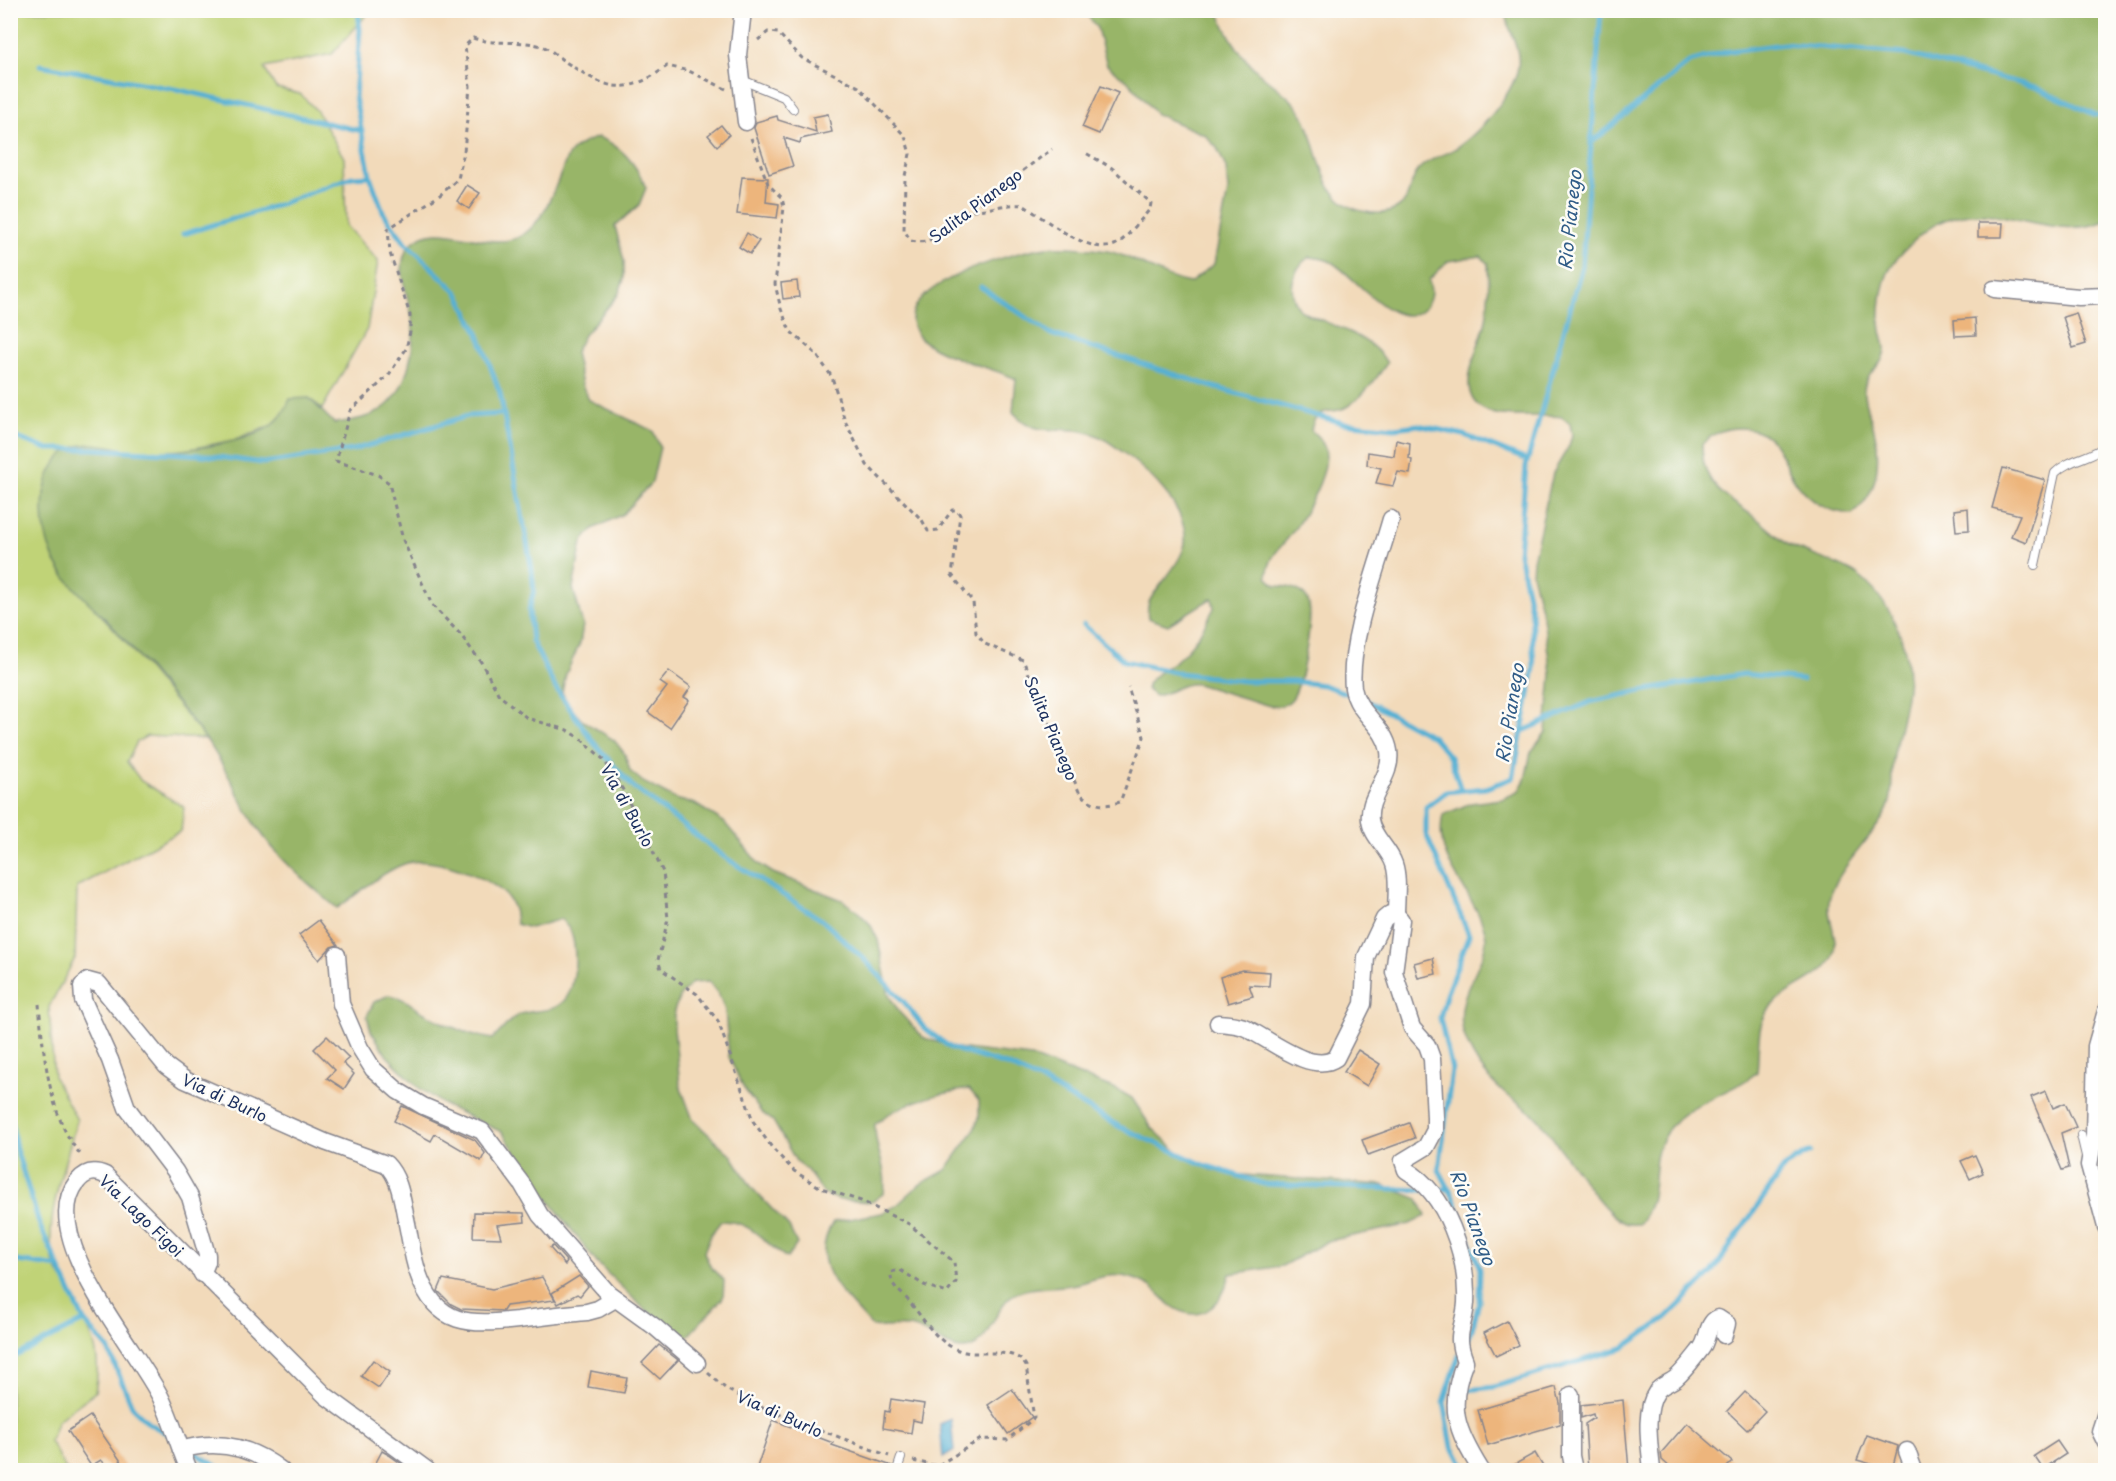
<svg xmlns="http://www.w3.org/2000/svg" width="2116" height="1481" font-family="'Playpen Sans',sans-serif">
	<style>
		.green { fill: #c0d377; stroke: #6e816a; stroke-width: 1.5 }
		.forest { fill: #98b568; stroke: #5a7263; stroke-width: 1.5 }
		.water { fill: #56b0d3; stroke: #387098; stroke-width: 1.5 }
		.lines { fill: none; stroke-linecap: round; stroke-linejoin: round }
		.stream { stroke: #56b0d3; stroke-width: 5 }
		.building { fill: #edb57b }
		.lane-casing { stroke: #86848c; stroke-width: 10 }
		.street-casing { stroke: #86848c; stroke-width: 19 }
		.path { stroke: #86848c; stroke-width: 3; stroke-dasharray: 4.5 4.5; stroke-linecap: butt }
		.lane { stroke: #fff; stroke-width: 8 }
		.street { stroke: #fff; stroke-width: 16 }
		.labels { text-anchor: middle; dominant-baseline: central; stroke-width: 5; stroke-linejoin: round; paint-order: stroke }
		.street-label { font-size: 16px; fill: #1b2f5e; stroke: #fdfcf7 }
		.water-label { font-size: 18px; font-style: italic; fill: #305c87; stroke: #fdfcf7 }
	</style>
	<rect width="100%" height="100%" fill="#fdfcf7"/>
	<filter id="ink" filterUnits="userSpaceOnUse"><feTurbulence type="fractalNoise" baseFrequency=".0167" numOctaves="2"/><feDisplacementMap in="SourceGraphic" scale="12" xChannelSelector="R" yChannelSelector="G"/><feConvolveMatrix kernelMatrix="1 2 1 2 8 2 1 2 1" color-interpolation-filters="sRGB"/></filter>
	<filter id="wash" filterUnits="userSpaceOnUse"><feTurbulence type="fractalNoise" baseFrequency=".008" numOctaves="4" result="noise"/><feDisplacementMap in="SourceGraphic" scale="24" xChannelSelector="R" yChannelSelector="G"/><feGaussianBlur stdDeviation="1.35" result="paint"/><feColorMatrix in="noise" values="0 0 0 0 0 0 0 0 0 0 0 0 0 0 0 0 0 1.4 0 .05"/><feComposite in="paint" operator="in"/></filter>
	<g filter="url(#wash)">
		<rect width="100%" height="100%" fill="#f2daba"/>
		<path class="green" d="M 10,11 L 370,11 L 332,54 L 264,68 L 276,88 L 300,94 L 317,111 L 344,158 L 346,226 L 378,261 L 367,329 L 322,409 L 309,398 L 284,413 L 272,425 L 238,439 L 171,453 L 135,451 L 101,445 L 44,492 L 44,526 L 53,558 L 62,573 L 117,632 L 206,739 L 147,736 L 137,742 L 127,762 L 141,781 L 184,807 L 181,831 L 77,887 L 75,958 L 49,1007 L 54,1077 L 77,1120 C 66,1161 44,1218 53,1260 C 55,1268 62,1277 66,1285 C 86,1325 104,1345 95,1392 L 58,1420 L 50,1441 L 66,1470 L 10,1470 Z"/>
		<g class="forest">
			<path d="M 1084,11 L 1218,11 C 1228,35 1238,53 1257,71 C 1273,86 1292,96 1303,115 C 1321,147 1318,201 1362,211 C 1374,214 1387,215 1398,208 C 1412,199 1409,177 1422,166 C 1430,159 1441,156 1451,151 C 1475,138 1513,96 1518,67 C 1521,48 1508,29 1504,11 L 2105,11 L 2105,221 C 2039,248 1977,178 1914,241 C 1906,249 1896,258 1890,268 C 1881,287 1878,311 1881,331 C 1882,336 1885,343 1885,349 C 1885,367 1864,371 1864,392 C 1864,403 1869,413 1872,423 C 1882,453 1880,495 1852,514 C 1830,512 1815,505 1800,488 C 1778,462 1783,428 1739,428 C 1723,428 1714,433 1702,444 C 1702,490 1729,497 1761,522 C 1770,529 1779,539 1789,545 C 1810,556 1836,561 1856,574 C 1883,593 1903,630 1907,663 C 1911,696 1897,728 1893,761 C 1890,778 1895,798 1885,814 C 1869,841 1843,863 1831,893 C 1822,915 1843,939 1832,959 C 1817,986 1774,988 1762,1022 C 1757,1036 1759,1056 1757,1072 C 1730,1096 1686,1100 1666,1133 C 1645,1166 1664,1193 1639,1224 C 1635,1224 1629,1225 1625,1223 C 1602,1215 1557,1140 1538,1119 C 1528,1108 1514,1101 1502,1091 C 1485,1076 1469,1054 1463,1031 C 1453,991 1492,959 1485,932 C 1474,890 1432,861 1443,815 L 1471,803 L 1502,799 L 1518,792 L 1525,780 L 1531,752 L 1546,732 L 1551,674 L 1543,617 L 1532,574 L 1533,560 L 1553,473 L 1569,446 L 1572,435 L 1570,424 L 1562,417 C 1541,414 1510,419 1492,413 C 1447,399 1481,348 1486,320 C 1489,301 1489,282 1488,264 L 1481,256 L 1448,261 L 1429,280 C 1432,292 1432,301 1423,309 C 1395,334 1354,274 1331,262 C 1324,258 1316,258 1309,257 C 1291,270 1287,293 1300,310 C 1328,326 1370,333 1387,363 C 1376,379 1365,395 1348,406 C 1331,417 1317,403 1311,430 C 1317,436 1323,441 1325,449 C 1331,472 1304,516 1291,534 C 1279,551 1270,553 1267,577 L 1276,586 C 1287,586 1302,588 1308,601 C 1314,616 1302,689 1291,700 C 1284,707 1278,707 1270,706 L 1197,684 C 1181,682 1171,694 1155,696 L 1146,689 C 1152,673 1167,669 1179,658 C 1195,644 1204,627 1214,608 L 1212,598 L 1168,625 L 1148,618 C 1145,599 1155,594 1165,579 C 1173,569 1183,556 1185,543 C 1188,508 1150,473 1125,454 C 1115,446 1102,436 1090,433 C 1059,423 1039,441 1013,412 L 1016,379 C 991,366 931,356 917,334 C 886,287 1011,254 1040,248 C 1059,245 1081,248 1100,250 C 1132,253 1159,278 1190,283 L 1214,264 L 1228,191 L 1226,168 L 1217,148 L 1205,135 L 1156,114 L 1131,84 L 1107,65 L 1097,28 Z"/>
			<path d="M 598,137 C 622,146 637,165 646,188 L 639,205 L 615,226 L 624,261 L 624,279 L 618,295 L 584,335 L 575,352 L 582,385 L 589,400 L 653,431 L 660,447 L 652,482 L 623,514 L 593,529 L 582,542 L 573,588 L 583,625 L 580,643 L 566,674 L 562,692 L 570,708 L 583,721 L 614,740 L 625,754 L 630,771 L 643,782 L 675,799 L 695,804 L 724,822 L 759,864 L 773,873 L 842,900 L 856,910 L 870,924 L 878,940 L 889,996 L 900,1013 L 924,1038 L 957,1048 L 1031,1057 L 1116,1089 L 1132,1098 L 1151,1127 L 1179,1153 L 1212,1170 L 1228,1174 L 1383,1185 L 1418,1199 L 1426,1216 L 1410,1224 L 1328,1241 L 1282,1266 L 1230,1274 C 1223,1303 1202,1327 1172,1306 C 1164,1300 1159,1293 1151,1287 C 1139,1279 1122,1274 1108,1276 C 1097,1277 1087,1282 1077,1284 C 1056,1289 1028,1284 1010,1297 C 993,1311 988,1349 963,1349 C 947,1349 931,1333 917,1329 C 902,1324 887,1328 872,1327 C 845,1295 806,1267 833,1222 L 882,1213 L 896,1206 L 919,1185 L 946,1170 L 973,1132 L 979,1118 L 979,1101 L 969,1089 C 937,1094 900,1102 875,1124 C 874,1150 888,1166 884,1193 L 872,1202 L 840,1200 L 824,1194 L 807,1170 L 796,1161 L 773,1121 L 761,1112 L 743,1087 L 729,1057 L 725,1010 L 719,995 L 709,982 L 692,983 L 680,996 L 674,1011 L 674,1029 L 680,1085 L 693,1120 L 732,1156 L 752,1188 L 789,1227 L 797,1244 L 787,1258 C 762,1242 753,1221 721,1221 L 711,1234 L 704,1252 L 711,1268 L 724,1280 L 723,1298 L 687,1337 L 643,1308 L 597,1263 L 541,1190 L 502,1132 L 446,1106 L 419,1088 L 387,1056 L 371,1031 L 367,1016 L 374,1002 L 389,995 C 411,1000 409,1005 426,1014 C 447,1026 469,1035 492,1039 C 502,1032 508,1021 515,1017 C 528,1008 546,1014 559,1005 C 578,993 578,948 570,930 C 568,927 564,923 561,919 L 530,928 L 516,924 C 515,914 515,907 508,898 C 493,877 432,856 407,863 C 384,870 357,895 337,908 C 306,882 277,858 255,824 C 237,796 225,764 205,738 C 176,701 146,664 115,629 C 95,607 66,585 53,557 C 39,526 37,475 66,452 C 87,436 113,449 136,451 C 169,454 246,445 273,424 C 281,418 286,409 290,399 L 309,398 L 334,423 C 352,421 372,418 386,406 C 408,388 416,345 412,318 C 409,295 392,265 411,244 C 439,214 490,257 524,234 C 543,221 553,193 561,173 C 564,166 566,157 571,152 C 578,144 588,141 598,137 Z"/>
		</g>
		<path class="water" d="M 951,1419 L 954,1451 L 943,1458 L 940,1424 Z"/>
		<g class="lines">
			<g class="stream">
				<path d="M 358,10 L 360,30 L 355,97 L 370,176 L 384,214 L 404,241 L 458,293 L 479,335 L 500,393 L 531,564 L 534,590 L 529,610 L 532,641 L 555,687 L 594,743 L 632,786 L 726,858 L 822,920 L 863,958 L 904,1002 L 925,1029 L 951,1048 L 1009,1066 L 1047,1084 L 1120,1127 L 1204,1165 L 1264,1184 L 1423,1190"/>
				<path d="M 40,65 L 180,90 L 362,131"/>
				<path d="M 1591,143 L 1689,62 L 1729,51 L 1784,44 L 1905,54 L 2035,87 L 2096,115"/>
				<path d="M 183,234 L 275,206 L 352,177 L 370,176"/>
				<path d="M 981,287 L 1051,334 L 1210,386 L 1343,423 L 1394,428 L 1418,425 L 1464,435 L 1527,460"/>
				<path d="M 10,435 L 47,449 L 93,449 L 203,455 L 263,463 L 353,450 L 468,416 L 503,414"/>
				<path d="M 1084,625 L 1124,661 L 1179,673 L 1244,681 L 1293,681 L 1323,685 L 1352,695"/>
				<path d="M 1361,698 L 1433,737 L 1450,757 L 1461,790"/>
				<path d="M 1523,731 L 1590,702 L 1641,691 L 1744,674 L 1802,680"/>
				<path d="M 10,1114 L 16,1149 L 40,1226 L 84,1321 L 108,1349 L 133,1408 L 150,1424 L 172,1436"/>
				<path d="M 1432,1190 L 1450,1189"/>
				<path d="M 10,1260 L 59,1267"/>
				<path d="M 1465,1344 L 1471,1333 L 1479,1302 L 1480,1269 L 1453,1196 L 1439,1170 L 1452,1070 L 1440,1018 L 1446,995 L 1469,935 L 1426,834 L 1426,807 L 1446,792 L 1486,788 L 1513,778 L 1534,668 L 1531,611 L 1519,553 L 1526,466 L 1582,266 L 1601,10"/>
				<path d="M 1459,1355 L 1444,1402 L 1452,1447 L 1468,1470"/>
				<path d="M 10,1359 L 84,1321"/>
				<path d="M 1458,1391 L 1494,1387 L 1623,1348 L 1666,1318 L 1711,1274 L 1785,1166 L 1810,1152"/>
				<path d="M 194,1452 L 223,1470"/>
			</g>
		</g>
		<g id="blocks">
			<g class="building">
				<path d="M 1101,86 L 1118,93 L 1099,134 L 1082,127 Z"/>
				<path d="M 828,114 L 832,132 L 801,139 L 800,143 L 784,138 L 793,166 L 769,174 L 754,128 L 756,122 L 777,116 L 778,120 L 816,132 L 813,117 Z"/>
				<path d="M 721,125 L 729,135 L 717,146 L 708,135 Z"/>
				<path d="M 742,177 L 768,178 L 766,202 L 779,204 L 777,218 L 737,214 Z"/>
				<path d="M 467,185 L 480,193 L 469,209 L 457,201 Z"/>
				<path d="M 1978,223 L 2003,223 L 2002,237 L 1978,237 Z"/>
				<path d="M 747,233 L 759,241 L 750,254 L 739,247 Z"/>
				<path d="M 797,281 L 799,297 L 783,299 L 781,283 Z"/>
				<path d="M 2076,313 L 2086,344 L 2073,348 L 2063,317 Z"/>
				<path d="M 1975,318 L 1976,335 L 1955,336 L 1954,320 Z"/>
				<path d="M 1396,440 L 1410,443 L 1409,459 L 1412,460 L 1410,474 L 1398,472 L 1393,486 L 1376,483 L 1381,468 L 1367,465 L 1368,452 L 1394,456 Z"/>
				<path d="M 2003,468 L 2045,480 L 2026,542 L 2011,536 L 2020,515 L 1992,508 Z"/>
				<path d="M 1968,508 L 1969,530 L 1956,531 L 1954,510 Z"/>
				<path d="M 669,671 L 691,687 L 684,697 L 689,700 L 670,728 L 648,712 L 667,687 L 660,682 Z"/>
				<path d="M 319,920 L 338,945 L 331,947 L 319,960 L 299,935 Z"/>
				<path d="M 1433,958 L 1436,974 L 1418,978 L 1414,963 Z"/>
				<path d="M 1242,970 L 1270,972 L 1269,986 L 1249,985 L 1253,996 L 1228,1003 L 1220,977 Z"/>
				<path d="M 327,1036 L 349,1058 L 343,1063 L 354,1074 L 344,1089 L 327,1078 L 335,1070 L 314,1049 Z"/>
				<path d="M 1358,1050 L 1380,1064 L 1367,1086 L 1344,1072 Z"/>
				<path d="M 2046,1091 L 2053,1108 L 2065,1103 L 2076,1127 L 2061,1133 L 2069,1168 L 2062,1170 L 2031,1097 Z"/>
				<path d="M 402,1106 L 475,1140 L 485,1153 L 481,1161 L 435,1134 L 431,1141 L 394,1121 Z"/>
				<path d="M 1409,1123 L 1415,1138 L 1368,1155 L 1362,1140 Z"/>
				<path d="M 1975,1155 L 1983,1173 L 1970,1179 L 1961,1161 Z"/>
				<path d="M 474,1212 L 524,1213 L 525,1222 L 497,1225 L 501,1238 L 473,1237 Z"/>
				<path d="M 553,1246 L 567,1262 L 565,1265 L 550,1248 Z"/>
				<path d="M 579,1276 L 588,1286 L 580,1296 L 577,1294 L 558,1304 L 552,1293 Z"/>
				<path d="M 542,1277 L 555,1300 L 506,1306 L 503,1311 L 461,1309 L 451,1304 L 438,1291 L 443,1279 L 492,1289 Z"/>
				<path d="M 1507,1321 L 1519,1345 L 1496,1356 L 1484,1333 Z"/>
				<path d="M 659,1345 L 678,1360 L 660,1379 L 642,1363 Z"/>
				<path d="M 373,1360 L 390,1372 L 379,1388 L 361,1376 Z"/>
				<path d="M 591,1371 L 627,1378 L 624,1393 L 588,1387 Z"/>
				<path d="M 1556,1387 L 1560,1403 L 1560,1424 L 1488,1445 L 1478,1410 Z"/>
				<path d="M 1012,1389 L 1032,1417 L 1008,1434 L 988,1405 Z"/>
				<path d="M 1745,1392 L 1765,1411 L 1747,1430 L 1727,1411 Z"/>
				<path d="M 891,1399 L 924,1404 L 921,1422 L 913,1420 L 911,1433 L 883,1428 L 885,1411 L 889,1412 Z"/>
				<path d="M 1623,1400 L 1629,1470 L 1588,1470 L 1585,1424 L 1594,1418 L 1593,1414 L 1581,1418 L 1581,1405 Z"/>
				<path d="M 90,1416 L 127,1470 L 111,1470 L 101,1460 L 91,1466 L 68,1431 Z"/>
				<path d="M 773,1420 L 833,1443 L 832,1445 L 892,1466 L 891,1470 L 756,1470 Z"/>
				<path d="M 1687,1423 L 1732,1462 L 1724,1470 L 1673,1470 L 1662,1460 L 1661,1453 Z"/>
				<path d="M 1867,1435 L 1898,1446 L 1892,1470 L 1857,1460 Z"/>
				<path d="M 2057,1441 L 2066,1454 L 2043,1469 L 2034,1456 Z"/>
				<path d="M 382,1451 L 389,1455 L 410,1470 L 372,1470 Z"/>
				<path d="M 1535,1453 L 1545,1470 L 1505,1470 Z"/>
			</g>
		</g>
	</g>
	<g filter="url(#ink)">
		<use href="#blocks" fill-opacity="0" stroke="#86848c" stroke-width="1.5"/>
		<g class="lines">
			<defs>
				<g id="lane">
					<path d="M 742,80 L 784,97 L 793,109"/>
					<path d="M 2035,565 L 2055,473 C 2069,459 2090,458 2106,446"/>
					<path d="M 2081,1135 L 2086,1156"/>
					<path d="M 897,1470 L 901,1458"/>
				</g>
				<g id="street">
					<path d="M 743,10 L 738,55 L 746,122"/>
					<path d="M 1994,289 L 2079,297 L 2106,296"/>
					<path d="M 1391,519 C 1378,565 1348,642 1353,688 C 1357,714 1385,725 1389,751 C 1393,777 1367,796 1370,820 C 1372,837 1389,848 1394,864 C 1399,878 1396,899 1396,914"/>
					<path d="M 337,955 L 341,1004 L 360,1048 L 373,1069 L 398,1091 L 423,1106 L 482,1131 L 522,1184 L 540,1215 L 608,1293 L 655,1327 L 697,1363"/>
					<path d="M 2106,1011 L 2096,1046 L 2094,1137 L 2089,1165 L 2106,1227"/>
					<path d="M 1218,1023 C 1227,1024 1238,1024 1246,1028 C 1269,1039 1312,1075 1336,1058 L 1363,1004 L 1366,957 L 1384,919 L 1390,914 L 1396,914 L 1401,920 L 1394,972 L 1412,1028 L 1427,1045 L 1432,1059 L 1435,1117 L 1435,1130 L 1426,1147 L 1403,1161 L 1406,1170 C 1447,1194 1468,1256 1466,1303 C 1464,1329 1454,1333 1465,1361 C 1447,1407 1456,1430 1481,1470"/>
					<path d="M 202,1274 L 207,1262 L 207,1255 L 190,1197 L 175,1171 L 127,1108 L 110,1060 L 83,1000 L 82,986 L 88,981 L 99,984 L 166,1066 L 185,1080 L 325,1142 L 386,1164 C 400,1178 402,1200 406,1219 C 410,1237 412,1256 418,1273 C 436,1327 471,1325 518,1320 C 541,1317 564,1314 587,1312 L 598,1309 L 615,1299"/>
					<path d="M 1571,1395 L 1571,1456 L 1574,1470"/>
					<path d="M 2106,1413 L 2100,1431 L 2106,1443"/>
					<path d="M 181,1450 C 217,1439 251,1447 281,1470"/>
					<path d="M 1907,1451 L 1914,1470"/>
					<path d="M 189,1470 C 179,1447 172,1421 161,1398 C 138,1350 35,1235 77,1182 C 85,1172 94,1170 105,1175 L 326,1396 L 427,1470"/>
					<path d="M 1652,1470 C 1650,1448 1643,1411 1657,1391 C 1661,1385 1670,1383 1676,1378 C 1685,1370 1693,1359 1701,1349 C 1709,1339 1706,1323 1718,1318 L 1727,1324 L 1724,1335"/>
				</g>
			</defs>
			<use href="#lane" class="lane-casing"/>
			<use href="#street" class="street-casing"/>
			<g class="path">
				<path d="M 758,40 L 768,32 L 778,33 L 802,58 L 859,87 L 905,136 L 910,154 L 905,176 L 904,230 L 911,241 C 939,247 947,220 970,210 L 1052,149"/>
				<path d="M 726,89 L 689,71 L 667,66 C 623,99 606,88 564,61 C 557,56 549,48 541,46 C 521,39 496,46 473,38 L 465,46 L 470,86 L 464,152 L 458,179 L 440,195 L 388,229 L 390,253 L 410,315 L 410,332 L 406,349 L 388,376 L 350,411 L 336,461 L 378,475 L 389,483 L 403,540 L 432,605 L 460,634 L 481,662 L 499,695 L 527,718 L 567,730 L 579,737 L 604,760 L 623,790 L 663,872 L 668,919 L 658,960 L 661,969 L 697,994 L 718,1021 L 753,1121 L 773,1149 L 794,1171 L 821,1188 L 861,1201 L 909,1224 L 954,1262 L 956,1282 L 947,1293 L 924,1285 L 900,1270 L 891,1272 C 890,1286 899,1290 907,1299 C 924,1318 937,1346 965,1352 C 984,1356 1015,1346 1026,1366 L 1034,1418 L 1007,1440 L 981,1439 L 937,1466"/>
				<path d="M 751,138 L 768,184 L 782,198 L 784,207 L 775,284 L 781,309 L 790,331 L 816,354 L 832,377 L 845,421 L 867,465 L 922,520 L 928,531 L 938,530 L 952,510 L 957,510 L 960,515 L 952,575 L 973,602 L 976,633 L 985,644 L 1023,660 L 1080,794 C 1094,806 1103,807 1120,802 L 1144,737 L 1128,687"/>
				<path d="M 972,210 C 990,210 1006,203 1023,205 C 1044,218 1094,260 1118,243 C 1127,238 1143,217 1150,209 L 1151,203 L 1112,168 L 1084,152"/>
				<path d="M 39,1004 C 43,1050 49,1122 83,1157"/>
				<path d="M 708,1373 L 726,1389 L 765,1409 L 889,1456"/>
				<path d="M 913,1461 L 937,1466 L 941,1470"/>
			</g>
			<use href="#lane" class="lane"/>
			<use href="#street" class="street"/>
		</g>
	</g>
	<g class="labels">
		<g class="street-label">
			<text transform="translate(975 205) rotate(-37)">Salita Pianego</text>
			<text transform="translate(1052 728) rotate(67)">Salita Pianego</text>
			<text transform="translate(628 805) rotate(61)">Via di Burlo</text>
			<text transform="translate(225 1097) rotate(25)">Via di Burlo</text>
			<text transform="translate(142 1215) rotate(44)">Via Lago Figoi</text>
			<text transform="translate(780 1413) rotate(24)">Via di Burlo</text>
		</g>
		<g class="water-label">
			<text transform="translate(1569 220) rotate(-84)">Rio Pianego</text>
			<text transform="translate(1509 713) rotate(-81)">Rio Pianego</text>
			<text transform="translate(1474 1217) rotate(70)">Rio Pianego</text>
		</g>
	</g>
	<rect width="2116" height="1481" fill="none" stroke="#fdfcf7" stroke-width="36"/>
</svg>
